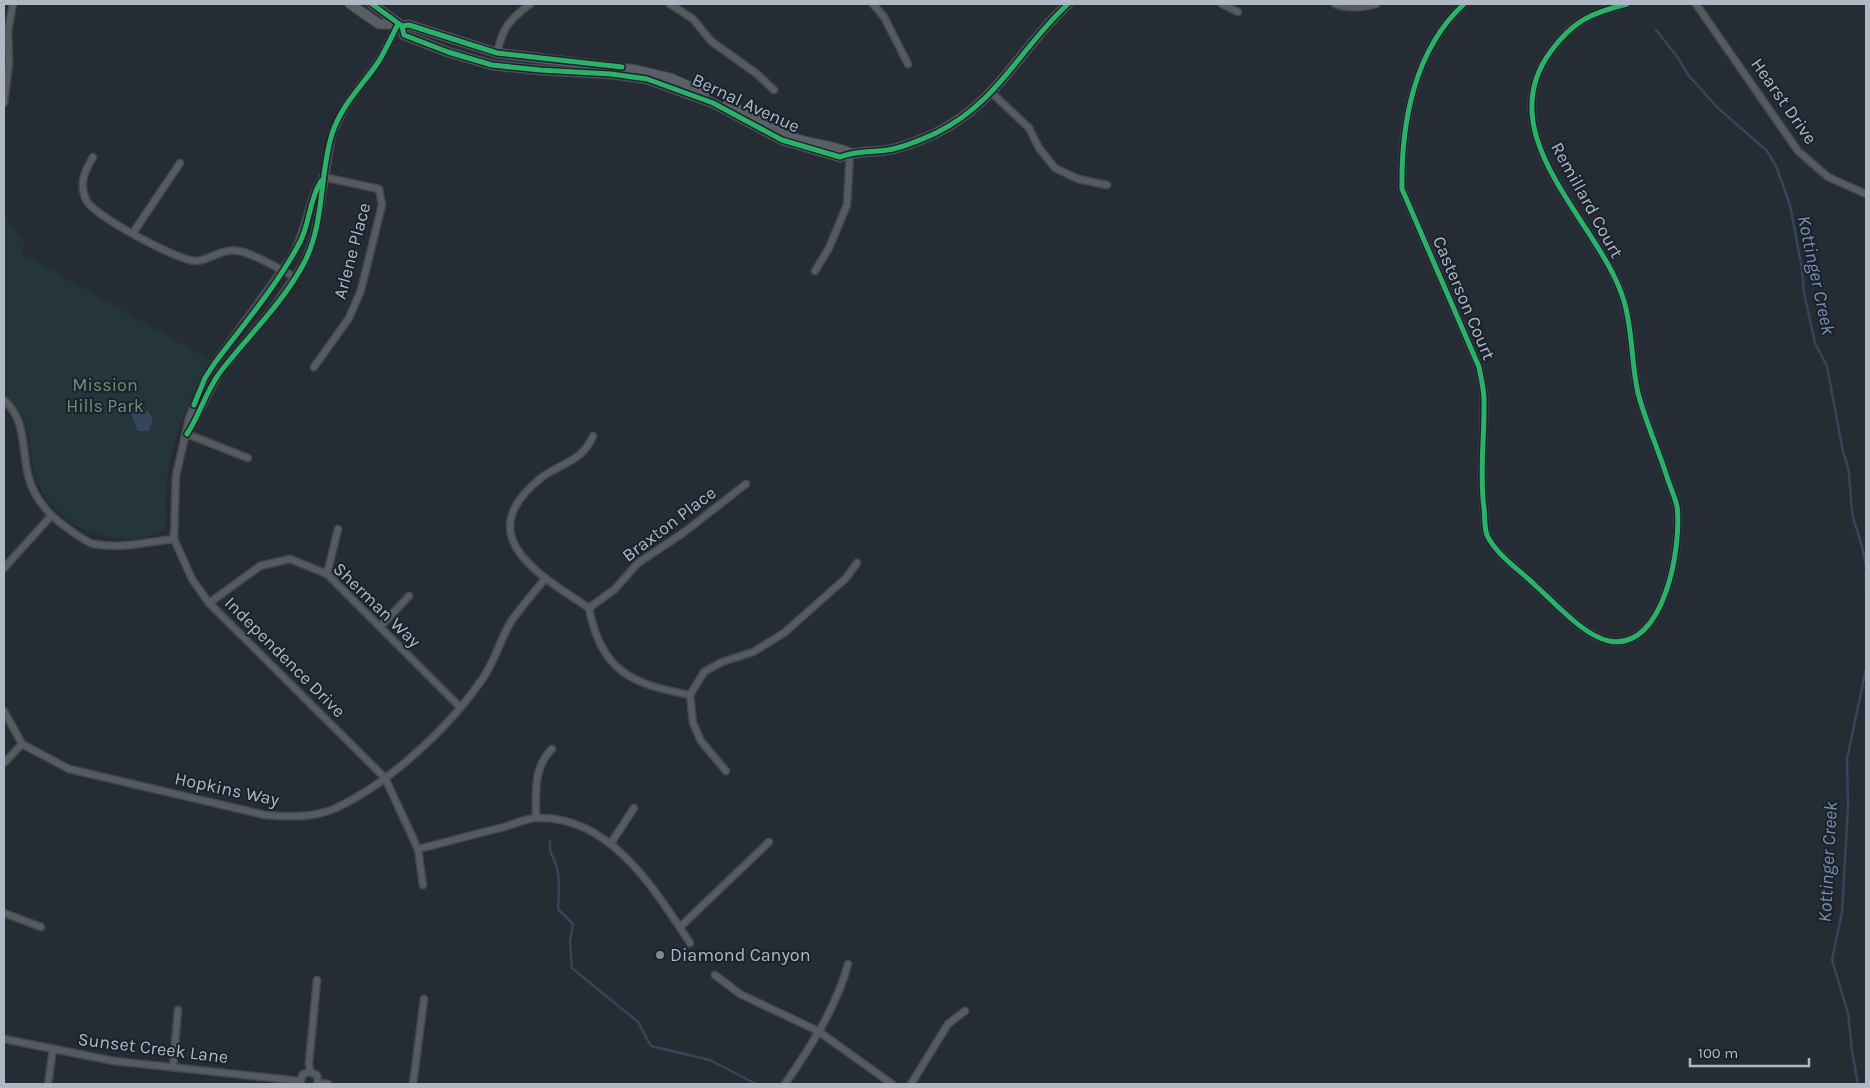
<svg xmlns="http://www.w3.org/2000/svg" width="1870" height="1088" font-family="Karla,sans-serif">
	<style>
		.green { fill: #243639 }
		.water { fill: #35455c }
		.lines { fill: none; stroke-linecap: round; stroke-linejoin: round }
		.stream { stroke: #35455c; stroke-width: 2.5 }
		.minor-casing { stroke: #44484e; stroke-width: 9 }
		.secondary-casing { stroke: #44484e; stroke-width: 11 }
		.minor { stroke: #565a61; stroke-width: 6 }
		.secondary { stroke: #5a5f66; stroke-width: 9 }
		.cycleway-casing { stroke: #1a222d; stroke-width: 8 }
		.cycleway { stroke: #2db169; stroke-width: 5 }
		.poi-dot { fill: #7f8792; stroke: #1a222d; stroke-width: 2 }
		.labels { text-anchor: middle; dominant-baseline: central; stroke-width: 4; stroke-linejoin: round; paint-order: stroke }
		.street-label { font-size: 18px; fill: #afb8c5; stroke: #1a222d }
		.park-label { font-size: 18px; fill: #679471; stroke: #1a222d }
		.poi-label { font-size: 18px; fill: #afb8c5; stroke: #1a222d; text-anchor: start }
		.water-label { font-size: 19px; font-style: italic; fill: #788eac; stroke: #1a222d }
	</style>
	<rect width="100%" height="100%" fill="#262c33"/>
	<path class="green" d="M 4,215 L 25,242 L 21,253 L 210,360 C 190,393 170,447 166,486 C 164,500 166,515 165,529 C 125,555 57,528 39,486 C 29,465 32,442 25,420 C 21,409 5,397 4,390 C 2,373 4,354 4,336 C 4,296 4,255 4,215 Z"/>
	<path class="water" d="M 140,410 L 149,412 C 154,419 153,424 148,431 L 138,431 L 131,414 Z"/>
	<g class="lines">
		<g class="stream">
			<path d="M 1656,30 L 1676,55 L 1689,76 L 1718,108 L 1767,151 L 1776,166 L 1790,205 L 1802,269 L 1804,293 L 1815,343 L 1827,366 L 1843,452 C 1853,474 1848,498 1854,521 C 1859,536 1864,550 1866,566"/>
			<path d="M 1866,571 L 1866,590"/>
			<path d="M 550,841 C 549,857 554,855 557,868 C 560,882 559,896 558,909 L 573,924 L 570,941 L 572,968 L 638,1022 L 651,1046 L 710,1060 L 756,1084"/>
			<path d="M 1858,1084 L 1852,1051 L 1848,1013 L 1832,960 L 1842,912 L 1848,807 L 1847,759 L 1866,669"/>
		</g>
		<defs>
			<g id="minor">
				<path d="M 670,4 L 693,19 L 711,41 L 757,74 L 774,90"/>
				<path d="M 873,4 L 884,17 L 908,64"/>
				<path d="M 1222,4 L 1238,12"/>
				<path d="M 1335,4 C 1349,9 1362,8 1376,4"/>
				<path d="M 1464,4 C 1414,50 1401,123 1402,189 L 1479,367 C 1481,378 1484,389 1484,399 C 1485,436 1479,471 1484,508 C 1485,516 1484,527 1487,535 C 1496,555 1521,571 1536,586 C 1555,603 1584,636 1609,641 C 1665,652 1682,544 1677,506 C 1675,498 1671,488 1668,480 C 1659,451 1646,423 1638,393 C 1631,363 1633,331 1624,301 C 1601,223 1487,137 1551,51 C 1573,21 1591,13 1627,4"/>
				<path d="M 1696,4 L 1798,151 L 1828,177 L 1866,194"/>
				<path d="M 497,53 C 503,27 509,20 530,4"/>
				<path d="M 992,93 L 1029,128 L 1039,148 L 1055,168 L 1078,179 L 1107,185"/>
				<path d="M 4,103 L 9,63 L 8,30 L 13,4"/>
				<path d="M 93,157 C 84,172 79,183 86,200 C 94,216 177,260 195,261 C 209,261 221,248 239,251 C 255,254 280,269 294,277"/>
				<path d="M 323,177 C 307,202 307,231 291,258 L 214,364 L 205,378 L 189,418 L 176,476 L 174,539 L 192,579 L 209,603 L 385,778 L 418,849 L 423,885"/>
				<path d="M 133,233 L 180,163"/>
				<path d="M 815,271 L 829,248 L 847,205 L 850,153"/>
				<path d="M 314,367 L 349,318 L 361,290 L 382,205 L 379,189 L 323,177"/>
				<path d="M 4,400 C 26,419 22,449 28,475 C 35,503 54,520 77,535 C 82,538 88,543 94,544 C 120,549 147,542 174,539"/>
				<path d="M 189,431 L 220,372 L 273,308 L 304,263 L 313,240 L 318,219 L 332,134 L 346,105 L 380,59 L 398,24"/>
				<path d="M 187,434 L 248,458"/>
				<path d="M 593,436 C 582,462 562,462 541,478 C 468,536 541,576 589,608 C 601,672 632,684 690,695 L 693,723 L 701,741 L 726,771"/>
				<path d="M 4,568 L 51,516"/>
				<path d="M 327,574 L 338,529"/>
				<path d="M 209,603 L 260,566 L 290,559 L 327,574 L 460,707"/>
				<path d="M 589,608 L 615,589 L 638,563 L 683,533 L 746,484"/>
				<path d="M 380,627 L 409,596"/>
				<path d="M 690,695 L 704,672 L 722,662 L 753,652 L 784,633 L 846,578 L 857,563"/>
				<path d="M 4,711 L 22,744 L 69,769 L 265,815 C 288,817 314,818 336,808 C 390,783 452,725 485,675 C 496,658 501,637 512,620 C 522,606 534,592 545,579"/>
				<path d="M 4,763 L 22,744"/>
				<path d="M 536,818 C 536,793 533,767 552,749"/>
				<path d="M 611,843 L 634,808"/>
				<path d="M 418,849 C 447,842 475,834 504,827 C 514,824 526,818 537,818 C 610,815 655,890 690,943"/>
				<path d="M 4,913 L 41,927"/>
				<path d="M 680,927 L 769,842"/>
				<path d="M 715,975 L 740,994 L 818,1031 L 892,1084"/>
				<path d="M 4,1039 L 114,1061 L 300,1081"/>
				<path d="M 173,1067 L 178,1010"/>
				<path d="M 310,1072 L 309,1063 L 317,980"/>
				<path d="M 300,1083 L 303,1074 L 310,1072 L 317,1075 L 318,1084"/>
				<path d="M 319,1083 L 328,1084"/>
				<path d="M 48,1084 L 53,1049"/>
				<path d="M 413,1084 L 424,999"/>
				<path d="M 785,1084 C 810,1048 837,1006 848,964"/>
				<path d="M 911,1084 L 948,1024 L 965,1011"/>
			</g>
			<g id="secondary">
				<path d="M 350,4 L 379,24 L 398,24"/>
				<path d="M 372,4 L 402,26 L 409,25 L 497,53 L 636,70 L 670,78 L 705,93"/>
				<path d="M 402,26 L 404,35 L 448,52 L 492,65 L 540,70 L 611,74 L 647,79 L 713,103 L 782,140 L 840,157 C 857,150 875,153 893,149 C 906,146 923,139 936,133 C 999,102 1019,49 1068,4"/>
				<path d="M 728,104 C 750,116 773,131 797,139 C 815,145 833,145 850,153"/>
			</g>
		</defs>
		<use href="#minor" class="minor-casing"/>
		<use href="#secondary" class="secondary-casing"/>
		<use href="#minor" class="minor"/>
		<use href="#secondary" class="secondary"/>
		<defs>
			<g id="cycleway">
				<path d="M 372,4 L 402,26 L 409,25 L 497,53 L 622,67"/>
				<path d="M 1464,4 C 1414,50 1401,123 1402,189 L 1479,367 C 1481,378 1484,389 1484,399 C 1485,436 1479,471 1484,508 C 1485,516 1484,527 1487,535 C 1496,555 1521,571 1536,586 C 1555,603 1584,636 1609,641 C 1665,652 1682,544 1677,506 C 1675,498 1671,488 1668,480 C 1659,451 1646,423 1638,393 C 1631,363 1633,331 1624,301 C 1601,223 1487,137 1551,51 C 1573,21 1591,13 1627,4"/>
				<path d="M 402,26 L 404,35 L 448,52 L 492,65 L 540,70 L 611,74 L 647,79 L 713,103 L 782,140 L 840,157 C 857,150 875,153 893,149 C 906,146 923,139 936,133 C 999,102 1019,49 1068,4"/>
				<path d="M 194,405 L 205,378 L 214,364 C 243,325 277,286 300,242 C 310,223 309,200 321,181"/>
				<path d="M 187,434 C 200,415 206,390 221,371 C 248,336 283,303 304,263 C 325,223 319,176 332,134 C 341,105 363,85 379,61 C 386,49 392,36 398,24"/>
			</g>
		</defs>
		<use href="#cycleway" class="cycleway-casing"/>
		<use href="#cycleway" class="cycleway"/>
	</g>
	<circle class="poi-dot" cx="660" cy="955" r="5"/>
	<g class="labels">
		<g class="street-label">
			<text transform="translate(1784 101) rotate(55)">Hearst Drive</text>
			<text transform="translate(746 103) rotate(25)">Bernal Avenue</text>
			<text transform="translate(1587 200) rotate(61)">Remillard Court</text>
			<text transform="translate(352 251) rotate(-75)">Arlene Place</text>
			<text transform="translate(1464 298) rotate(67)">Casterson Court</text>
			<text transform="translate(669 524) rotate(-37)">Braxton Place</text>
			<text transform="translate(377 605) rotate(44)">Sherman Way</text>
			<text transform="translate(285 657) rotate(45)">Independence Drive</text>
			<text transform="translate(227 789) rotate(12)">Hopkins Way</text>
			<text transform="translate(153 1048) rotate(7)">Sunset Creek Lane</text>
		</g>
		<g class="park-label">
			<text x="105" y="385">Mission<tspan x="105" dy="21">Hills Park</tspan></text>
		</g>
		<g class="poi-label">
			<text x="670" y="955">Diamond Canyon</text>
		</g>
		<g class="water-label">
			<text transform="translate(1816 275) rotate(78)">Kottinger Creek</text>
			<text transform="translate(1828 862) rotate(-87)">Kottinger Creek</text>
		</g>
	</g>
	<rect width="1870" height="1088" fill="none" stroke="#afb8c5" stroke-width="10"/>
	<path d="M1690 1058v8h119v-8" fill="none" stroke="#afb8c5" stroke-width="2.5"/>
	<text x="1698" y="1058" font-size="15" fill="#afb8c5" stroke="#1a222d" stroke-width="4" paint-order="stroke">100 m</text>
</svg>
